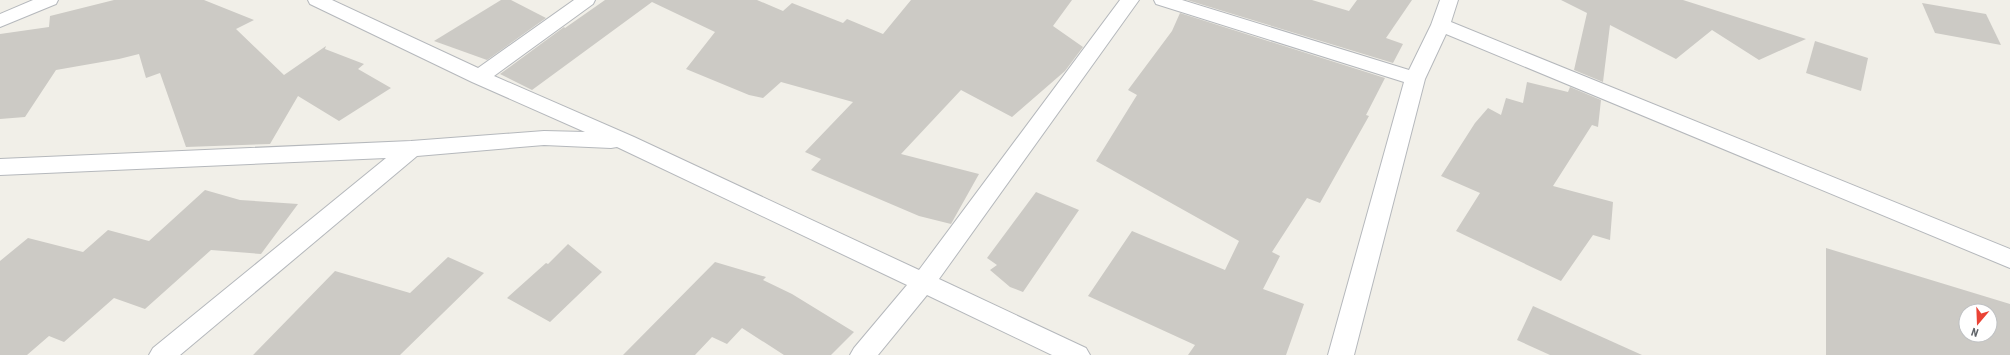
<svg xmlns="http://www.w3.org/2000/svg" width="2010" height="355" font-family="'Roboto Condensed',sans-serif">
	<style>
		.building { fill: #cccac5; fill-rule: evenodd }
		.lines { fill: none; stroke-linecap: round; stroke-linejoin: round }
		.street-casing { stroke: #b5b8bc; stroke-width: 2 }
		.street { fill: #fff; fill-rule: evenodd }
	</style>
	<rect width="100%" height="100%" fill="#f1efe8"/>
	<g class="building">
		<path d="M 114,0 L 204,0 L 254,20 L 236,29 L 284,75 L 326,46 L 325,49 L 364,64 L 358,69 L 391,88 L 339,121 L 298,96 L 270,144 L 186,147 L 160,73 L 146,78 L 139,54 L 119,59 L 56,70 L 25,117 L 0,119 L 0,34 L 49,27 L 50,16 Z"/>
		<path d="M 501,0 L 511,0 L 546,18 L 487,60 L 434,41 Z"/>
		<path d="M 605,0 L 757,0 L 783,11 L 792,3 L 843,23 L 847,19 L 883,34 L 911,0 L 1072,0 L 1053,26 L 1083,47 L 1065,71 L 1012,117 L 961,90 L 901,154 L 979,174 L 951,224 L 919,216 L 811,170 L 821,159 L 805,152 L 853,102 L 781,82 L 763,98 L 749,95 L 686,69 L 715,32 L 652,2 L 532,90 L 500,74 L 564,27 L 565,28 Z"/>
		<path d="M 1187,0 L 1312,0 L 1349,11 L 1357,0 L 1412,0 L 1386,38 L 1403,44 L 1393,63 Z"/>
		<path d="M 1561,0 L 1683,0 L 1806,39 L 1759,60 L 1712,30 L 1676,59 L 1610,25 L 1603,82 L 1574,70 L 1587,13 Z"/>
		<path d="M 1922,3 L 1986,14 L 2001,45 L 1935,33 Z"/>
		<path d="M 1180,13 L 1385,78 L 1366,115 L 1369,116 L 1320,203 L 1307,198 L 1272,252 L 1280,256 L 1263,289 L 1304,304 L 1286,355 L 1188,355 L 1195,345 L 1088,296 L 1132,231 L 1225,270 L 1239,241 L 1096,161 L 1137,95 L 1128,90 L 1172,31 Z"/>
		<path d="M 1815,41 L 1868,58 L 1861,91 L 1806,73 Z"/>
		<path d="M 1527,82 L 1568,92 L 1570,87 L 1601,100 L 1598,127 L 1592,125 L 1553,186 L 1613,202 L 1610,240 L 1593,235 L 1561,281 L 1456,231 L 1480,193 L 1441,176 L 1475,123 L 1488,108 L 1501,115 L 1506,98 L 1523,103 Z"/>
		<path d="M 205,190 L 240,200 L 298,204 L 261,254 L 211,250 L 145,309 L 114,298 L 64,342 L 49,336 L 27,355 L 0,355 L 0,261 L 28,238 L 83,252 L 108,230 L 149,241 Z"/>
		<path d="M 1036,192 L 1079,210 L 1023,292 L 1010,287 L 990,270 L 997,265 L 987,258 Z"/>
		<path d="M 568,244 L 602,272 L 550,322 L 507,298 L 546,263 L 548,264 Z"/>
		<path d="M 1826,248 L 2010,304 L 2010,355 L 1826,355 ZM 1966,311 L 1990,311 L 1990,335 L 1966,335 Z"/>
		<path d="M 448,257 L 484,273 L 400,355 L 253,355 L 335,271 L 410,293 Z"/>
		<path d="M 715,262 L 766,277 L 763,280 L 792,294 L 854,332 L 831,355 L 784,355 L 742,328 L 727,344 L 712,337 L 695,355 L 623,355 Z"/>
		<path d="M 1533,306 L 1642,355 L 1550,355 L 1517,340 Z"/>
	</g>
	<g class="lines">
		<defs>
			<g id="street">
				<path d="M 33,0 L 58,0 L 56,4 L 0,27 L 0,14 Z"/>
				<path d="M 308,0 L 332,0 L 478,68 L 574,0 L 595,0 L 593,4 L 494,76 L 634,137 L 919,270 L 1120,0 L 1139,0 L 939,279 L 1086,348 L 1090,355 L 1052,355 L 927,295 L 878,355 L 850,355 L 854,348 L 907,285 L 617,147 L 611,148 L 544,145 L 417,156 L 180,355 L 149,355 L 153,348 L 386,158 L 0,175 L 0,159 L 411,141 L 544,131 L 585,132 L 472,82 L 310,4 Z"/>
				<path d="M 1154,0 L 1182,0 L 1409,70 L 1431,25 L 1440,0 L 1458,0 L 1451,22 L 2010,249 L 2010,268 L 1446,34 L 1425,79 L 1354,355 L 1328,355 L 1404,82 L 1156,4 Z"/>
			</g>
		</defs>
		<use href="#street" class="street-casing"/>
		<use href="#street" class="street"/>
	</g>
	<g transform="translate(1978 323) rotate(199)"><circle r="19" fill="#ffffff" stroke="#bfc1c3"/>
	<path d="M0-3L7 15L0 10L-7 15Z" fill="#ea4335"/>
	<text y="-6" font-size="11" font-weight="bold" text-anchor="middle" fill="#5f6368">N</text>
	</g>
</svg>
